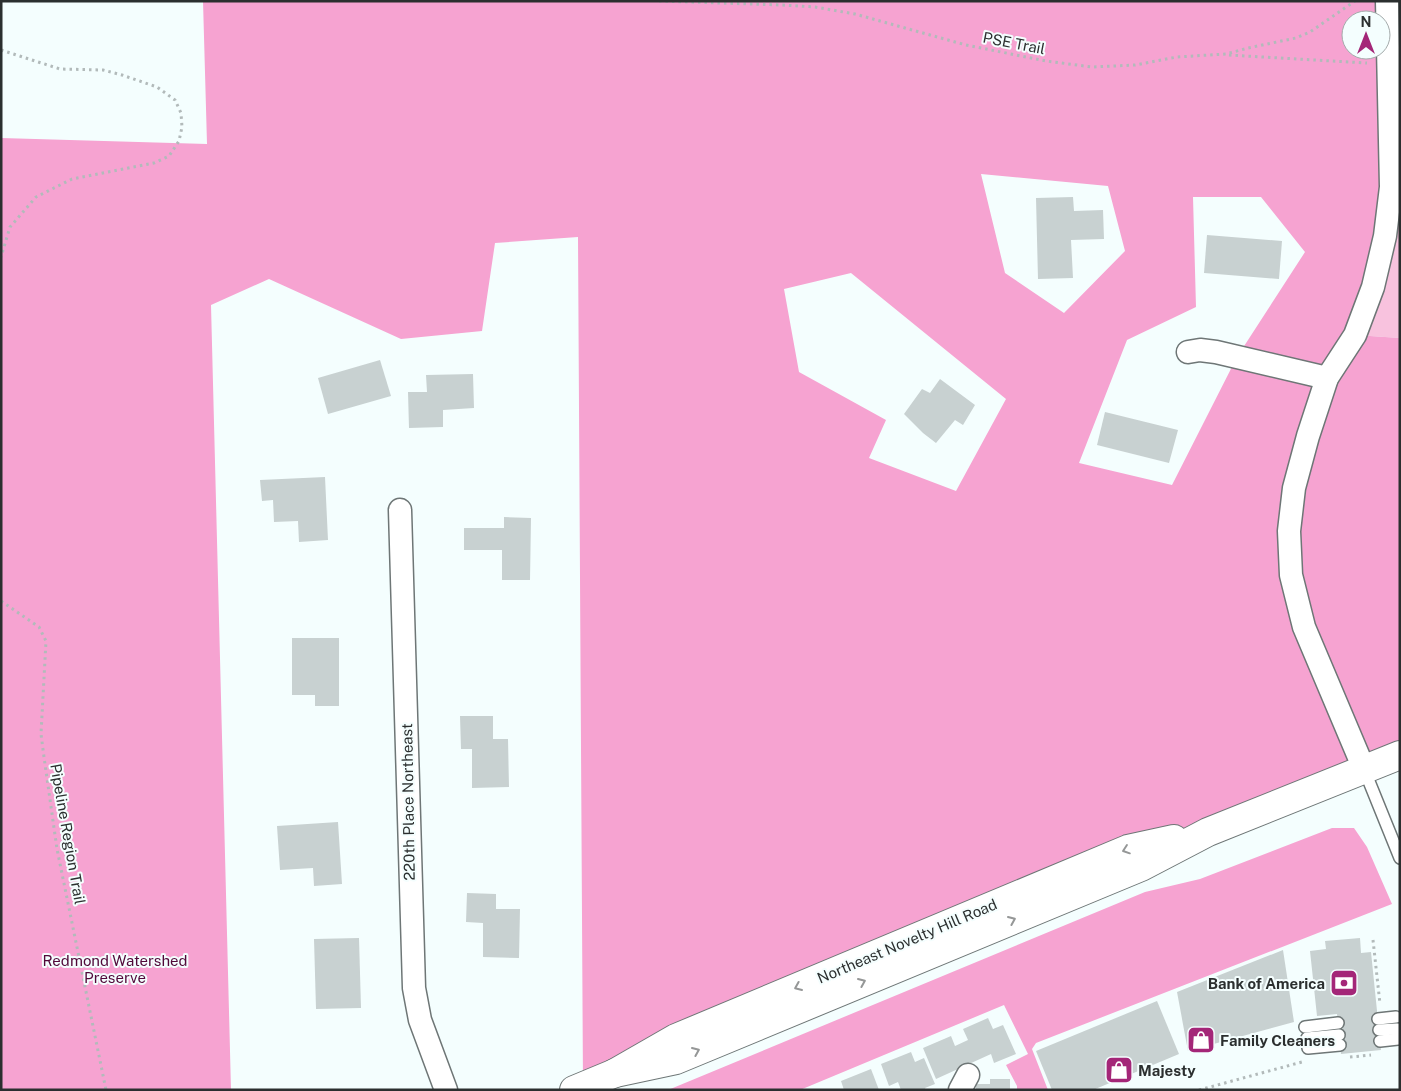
<svg xmlns="http://www.w3.org/2000/svg" width="1401" height="1091" font-family="'Public Sans',sans-serif">
	<style>
		.green { fill: #f8c2de }
		.forest { fill: #f6a3d1; fill-rule: evenodd }
		.building { fill: #c8d1d1 }
		.lines { fill: none; stroke-linecap: round; stroke-linejoin: round }
		.lane-casing { stroke: #6e7676; stroke-width: 14 }
		.street-casing { stroke: #6e7676; stroke-width: 25 }
		.secondary-casing { stroke: #6e7676; stroke-width: 30 }
		.path { stroke: #b2baba; stroke-width: 3; stroke-dasharray: 2.5 4; stroke-linecap: butt }
		.lane { stroke: #fff; stroke-width: 11 }
		.street { stroke: #fff; stroke-width: 22 }
		.secondary { stroke: #fff; stroke-width: 28 }
		.oneway { stroke: #959797 }
		.labels { text-anchor: middle; dominant-baseline: central; stroke-width: 4; stroke-linejoin: round; paint-order: stroke }
		.street-label { font-size: 15px; fill: #2b2f2f; stroke: #f4fefe }
		.park-label { font-size: 15px; fill: #510839; stroke: #f4fefe }
		.poi-label { font-size: 15px; font-weight: bold; fill: #2b2f2f; stroke: #f4fefe; text-anchor: start }
	</style>
	<rect width="100%" height="100%" fill="#f4fefe"/>
	<path class="green" d="M 1388,213 L 1400,213 L 1400,338 L 1355,335 Z"/>
	<g class="forest">
		<path d="M 203,1 L 1400,1 L 1400,213 L 1388,213 L 1355,335 L 1400,338 L 1400,755 L 583,1086 L 578,237 L 495,243 L 482,331 L 401,339 L 269,279 L 211,305 L 231,1090 L 1,1090 L 1,138 L 207,144 ZM 1351,20 L 1381,20 L 1381,50 L 1351,50 ZM 981,174 L 1108,186 L 1125,251 L 1064,313 L 1005,273 ZM 1193,197 L 1261,197 L 1305,252 L 1237,357 L 1172,485 L 1079,463 L 1127,340 L 1196,307 ZM 851,273 L 1006,399 L 956,491 L 869,458 L 886,420 L 799,372 L 784,289 Z"/>
		<path d="M 1332,828 L 1354,828 L 1367,847 L 1392,904 L 1036,1043 L 1032,1049 L 1048,1090 L 1017,1090 L 1017,1086 L 1006,1065 L 1028,1054 L 1004,1005 L 800,1090 L 668,1090 L 1145,892 L 1200,879 Z"/>
	</g>
	<g class="building">
		<path d="M 1073,197 L 1074,211 L 1103,210 L 1104,239 L 1071,240 L 1073,278 L 1038,279 L 1036,198 Z"/>
		<path d="M 1207,235 L 1282,241 L 1279,279 L 1204,273 Z"/>
		<path d="M 380,360 L 391,396 L 328,414 L 318,378 Z"/>
		<path d="M 473,374 L 474,408 L 443,410 L 443,427 L 409,428 L 408,392 L 427,392 L 426,375 Z"/>
		<path d="M 940,379 L 975,405 L 963,425 L 955,420 L 936,443 L 923,433 L 904,414 L 922,389 L 930,393 Z"/>
		<path d="M 1105,412 L 1178,430 L 1169,463 L 1097,445 Z"/>
		<path d="M 325,477 L 328,540 L 299,542 L 298,521 L 274,522 L 273,500 L 262,501 L 260,480 Z"/>
		<path d="M 504,517 L 531,518 L 530,580 L 502,580 L 502,550 L 464,550 L 464,528 L 504,528 Z"/>
		<path d="M 292,638 L 339,638 L 339,706 L 315,706 L 315,695 L 292,695 Z"/>
		<path d="M 460,716 L 493,716 L 493,739 L 508,739 L 509,787 L 472,788 L 472,749 L 461,749 Z"/>
		<path d="M 338,822 L 342,884 L 314,886 L 313,868 L 280,870 L 277,826 Z"/>
		<path d="M 467,893 L 496,894 L 496,909 L 520,909 L 519,958 L 483,957 L 483,923 L 466,922 Z"/>
		<path d="M 359,938 L 361,1008 L 316,1009 L 314,939 Z"/>
		<path d="M 1360,938 L 1361,953 L 1371,952 L 1381,1050 L 1341,1054 L 1337,1014 L 1317,1016 L 1310,951 L 1326,949 L 1325,941 Z"/>
		<path d="M 1283,950 L 1294,1022 L 1188,1051 L 1177,992 Z"/>
		<path d="M 1157,1001 L 1179,1054 L 1093,1090 L 1052,1090 L 1036,1051 Z"/>
		<path d="M 988,1018 L 993,1029 L 1003,1025 L 1016,1054 L 994,1063 L 991,1054 L 936,1079 L 923,1048 L 951,1036 L 955,1046 L 968,1040 L 963,1029 Z"/>
		<path d="M 911,1052 L 915,1062 L 924,1058 L 935,1084 L 925,1088 L 926,1090 L 901,1090 L 898,1082 L 889,1086 L 881,1064 Z"/>
		<path d="M 871,1069 L 879,1090 L 844,1090 L 841,1081 Z"/>
		<path d="M 990,1079 L 1010,1079 L 1010,1090 L 976,1090 L 976,1084 L 990,1084 Z"/>
	</g>
	<g class="lines">
		<defs>
			<g id="lane">
				<path d="M 1364,769 L 1400,858"/>
				<path d="M 1378,1019 L 1396,1017"/>
				<path d="M 1305,1027 L 1338,1023"/>
				<path d="M 1379,1030 L 1397,1029"/>
				<path d="M 1307,1038 L 1339,1035"/>
				<path d="M 1380,1041 L 1398,1039"/>
				<path d="M 1308,1048 L 1340,1045"/>
			</g>
			<g id="street">
				<path d="M 1188,352 L 1200,350 L 1216,352 L 1327,378"/>
				<path d="M 400,510 L 414,988 L 420,1020 L 446,1090"/>
				<path d="M 1364,769 L 1304,627 L 1291,575 L 1289,531 L 1294,488 L 1308,436 L 1327,378 L 1355,335 L 1373,287 L 1385,236 L 1391,187 L 1387,1"/>
				<path d="M 960,1090 L 968,1075"/>
			</g>
			<g id="secondary">
				<path d="M 615,1073 L 676,1060 L 1141,867 L 1208,832 L 1400,755"/>
				<path d="M 574,1090 L 615,1073 L 676,1038 L 1128,849 L 1174,839"/>
			</g>
		</defs>
		<use href="#lane" class="lane-casing"/>
		<use href="#street" class="street-casing"/>
		<use href="#secondary" class="secondary-casing"/>
		<g class="path">
			<path d="M 659,1 L 781,5 L 815,7 L 855,14 L 966,45 L 1046,61 L 1092,67 L 1135,65 L 1177,57 L 1226,54 L 1248,48 L 1296,38 L 1310,32 L 1355,1"/>
			<path d="M 1,50 L 60,69 L 103,70 L 122,75 L 157,87 L 175,100 L 181,113 L 182,127 L 179,141 L 169,156 L 154,163 L 72,179 L 36,197 L 10,227 L 1,257"/>
			<path d="M 1229,55 L 1367,63"/>
			<path d="M 1,601 L 39,627 L 46,641 L 41,734 L 44,757 L 57,849 L 106,1090"/>
			<path d="M 1373,940 L 1380,1004"/>
			<path d="M 1350,1057 L 1371,1055"/>
			<path d="M 1199,1090 L 1302,1062"/>
		</g>
		<use href="#lane" class="lane"/>
		<use href="#street" class="street"/>
		<use href="#secondary" class="secondary"/>
	</g>
	<defs><path id="oneway-chevron" d="M-2-3.5L2.5 0L-2 3.5" fill="none" stroke-width="1.6" stroke-linecap="round" stroke-linejoin="round" transform="scale(1.25)"/></defs>
	<g class="oneway">
		<use href="#oneway-chevron" transform="translate(1126 850) rotate(161)"/>
		<use href="#oneway-chevron" transform="translate(1012 920) rotate(-23)"/>
		<use href="#oneway-chevron" transform="translate(862 982) rotate(-23)"/>
		<use href="#oneway-chevron" transform="translate(798 987) rotate(157)"/>
		<use href="#oneway-chevron" transform="translate(696 1051) rotate(-23)"/>
	</g>
	<defs>
		<symbol id="bank-square" viewBox="-11 -11 22 22"><rect x="-9" y="-9" width="18" height="18" rx="4" fill="#a42678" stroke="#f4fefe"/><path d="M-6-4H6V4H-6ZM0-2.3a2.3 2.3 0 1 0 0 4.6a2.3 2.3 0 1 0 0-4.6Z" fill="#fff"/></symbol>
		<symbol id="shop-square" viewBox="-11 -11 22 22"><rect x="-9" y="-9" width="18" height="18" rx="4" fill="#a42678" stroke="#f4fefe"/><path d="M-5-2.5h2.3a2.7 3.5 0 0 1 5.4 0H5L5.5 6h-11ZM-1.5-2.5h3a1.5 2.3 0 0 0-3 0Z" fill="#fff"/></symbol>
	</defs>
	<g fill-rule="evenodd">
		<use href="#bank-square" x="1328" y="967" width="32" height="32"/>
		<use href="#shop-square" x="1185" y="1024" width="32" height="32"/>
		<use href="#shop-square" x="1103" y="1054" width="32" height="32"/>
	</g>
	<g class="labels">
		<g class="street-label">
			<text transform="translate(1014 43) rotate(11)">PSE Trail</text>
			<text transform="translate(408 802) rotate(-91)">220th Place Northeast</text>
			<text transform="translate(68 834) rotate(80)">Pipeline Region Trail</text>
			<text transform="translate(907 941) rotate(-23)">Northeast Novelty Hill Road</text>
		</g>
		<g class="park-label">
			<text x="115" y="960">Redmond Watershed<tspan x="115" dy="17">Preserve</tspan></text>
		</g>
		<g class="poi-label">
			<text x="1325" y="983" text-anchor="end">Bank of America</text>
			<text x="1220" y="1040">Family Cleaners</text>
			<text x="1138" y="1070">Majesty</text>
		</g>
	</g>
	<rect width="1401" height="1091" fill="none" stroke="#2b2f2f" stroke-width="5"/>
	<g transform="translate(1366 35)"><circle r="24" fill="#f4fefe" stroke="#a4abab"/>
	<path d="M0-4L9 19L0 12L-9 19Z" fill="#a42678"/>
	<text y="-8" font-size="14" font-weight="bold" text-anchor="middle" fill="#2b2f2f">N</text>
	</g>
</svg>
